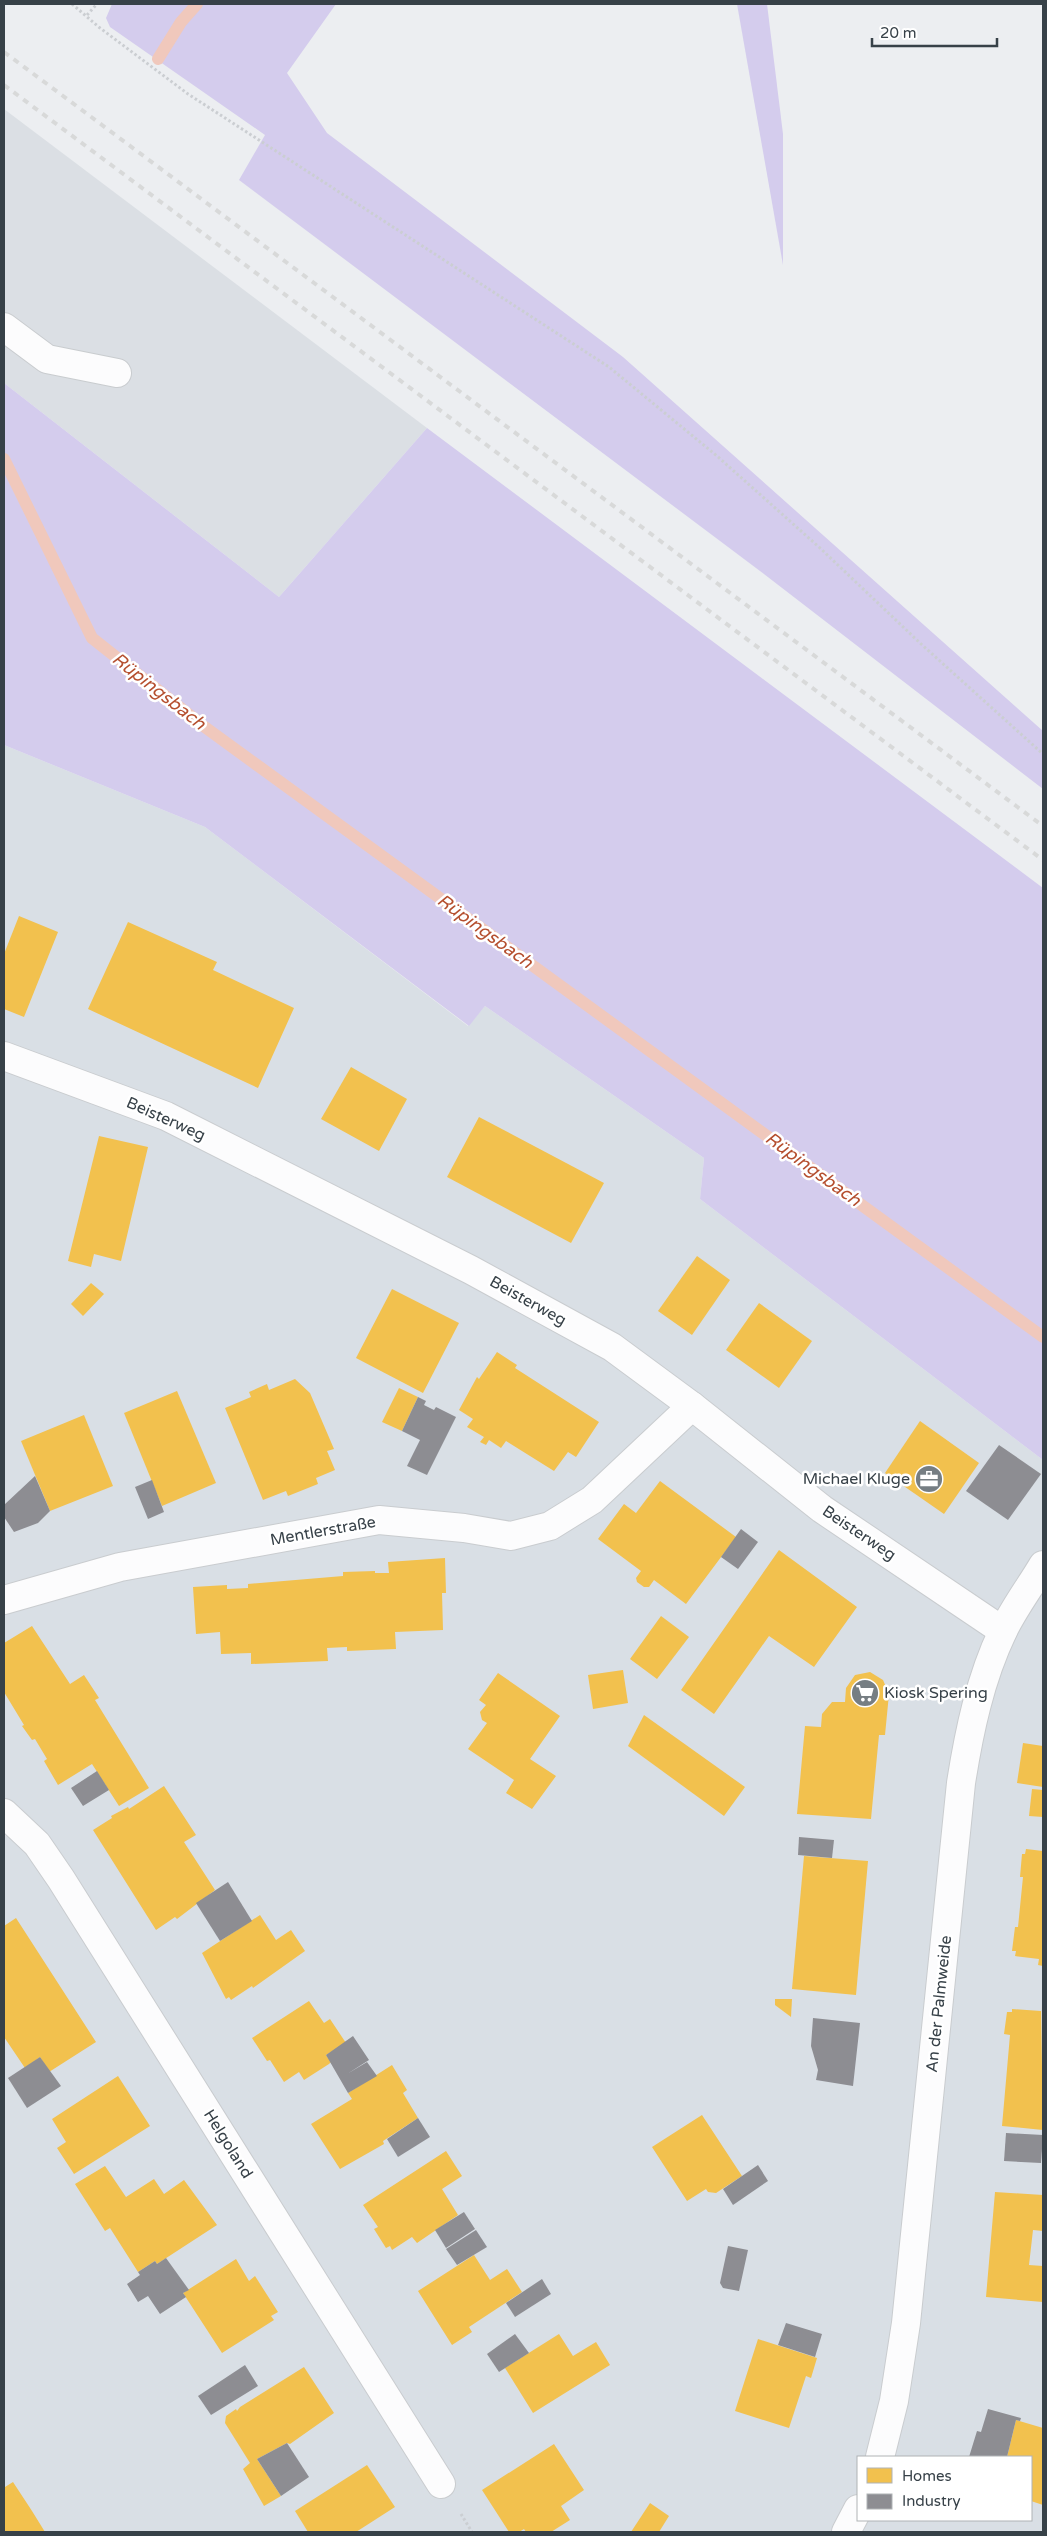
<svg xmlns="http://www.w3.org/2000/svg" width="1047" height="2536" font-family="'Varela Round',sans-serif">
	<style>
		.residential { fill: #d9dfe5; fill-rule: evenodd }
		.industrial { fill: #dbdfe4 }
		.green { fill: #d4cced }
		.homes { fill: #f2c14e }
		.industry { fill: #8d8d92 }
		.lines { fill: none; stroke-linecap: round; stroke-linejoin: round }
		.stream { stroke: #f0c8bc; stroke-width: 12 }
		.minor-casing { stroke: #c9cccf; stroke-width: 30 }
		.path { stroke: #cbced2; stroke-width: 3; stroke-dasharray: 2.5 2.5; stroke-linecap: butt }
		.minor { stroke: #fcfcfd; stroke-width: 28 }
		.rail { stroke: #d8d9d9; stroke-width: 4; stroke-dasharray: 6 6; stroke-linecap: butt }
		.labels { text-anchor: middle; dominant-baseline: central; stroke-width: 5; stroke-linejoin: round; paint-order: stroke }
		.street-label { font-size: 16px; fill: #374148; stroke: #fff }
		.poi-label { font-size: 16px; fill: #374148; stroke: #fff; text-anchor: end }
		.water-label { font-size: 18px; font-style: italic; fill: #b54f2f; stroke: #fff }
	</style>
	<rect width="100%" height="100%" fill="#eceef1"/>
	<path class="residential" d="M 4,745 L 205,827 L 468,1026 L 485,1006 L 704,1158 L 700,1199 L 1043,1460 L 1043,2532 L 4,2532 ZM 858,2457 L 1031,2457 L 1031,2520 L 858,2520 Z"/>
	<path class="industrial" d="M 4,109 L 427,428 L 279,597 L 4,383 Z"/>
	<g class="green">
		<path d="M 112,4 L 336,4 L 287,73 L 327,133 L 623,357 L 1043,731 L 1043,789 L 760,571 L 239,180 L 265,135 L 110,27 L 106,18 Z"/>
		<path d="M 737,4 L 767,4 L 783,134 L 783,265 Z"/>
		<path d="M 4,383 L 279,597 L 427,428 L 1043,888 L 1043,1460 L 700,1199 L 704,1158 L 485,1006 L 469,1026 L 205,827 L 4,745 Z"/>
	</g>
	<g class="homes">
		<path d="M 19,916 L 58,932 L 24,1017 L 4,1009 L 4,954 Z"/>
		<path d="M 128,922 L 217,962 L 213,970 L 294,1008 L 258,1088 L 88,1009 Z"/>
		<path d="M 351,1067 L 407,1099 L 379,1151 L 321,1119 Z"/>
		<path d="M 479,1117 L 604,1183 L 571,1243 L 447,1177 Z"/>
		<path d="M 99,1136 L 148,1147 L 121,1261 L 94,1254 L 91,1267 L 68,1261 Z"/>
		<path d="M 697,1256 L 730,1280 L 692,1335 L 658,1311 Z"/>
		<path d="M 91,1283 L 104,1294 L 83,1316 L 71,1304 Z"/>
		<path d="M 392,1289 L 459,1323 L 423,1393 L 356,1358 Z"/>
		<path d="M 759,1303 L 812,1341 L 779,1388 L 726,1350 Z"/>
		<path d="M 497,1352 L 517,1365 L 515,1368 L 599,1422 L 576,1457 L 568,1452 L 554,1471 L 506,1441 L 501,1448 L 489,1440 L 486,1445 L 480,1442 L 484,1437 L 467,1427 L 473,1419 L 459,1410 L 477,1377 L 479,1379 Z"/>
		<path d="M 295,1379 L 310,1393 L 334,1449 L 327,1451 L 335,1470 L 316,1478 L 318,1484 L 288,1496 L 286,1491 L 263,1500 L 225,1408 L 251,1397 L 249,1392 L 267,1384 L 269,1390 Z"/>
		<path d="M 399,1388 L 418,1397 L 402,1431 L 382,1422 Z"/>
		<path d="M 177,1391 L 216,1483 L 162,1506 L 124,1413 Z"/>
		<path d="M 84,1415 L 113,1486 L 50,1511 L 21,1441 Z"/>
		<path d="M 920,1421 L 979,1463 L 944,1514 L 885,1473 Z"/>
		<path d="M 660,1481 L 736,1537 L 686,1604 L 654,1580 L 649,1587 L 644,1587 L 637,1582 L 636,1578 L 641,1571 L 598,1539 L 624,1504 L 636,1513 Z"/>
		<path d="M 779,1550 L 857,1607 L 814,1667 L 769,1636 L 714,1714 L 681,1690 Z"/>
		<path d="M 445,1558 L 446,1593 L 442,1593 L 443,1630 L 395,1632 L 396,1649 L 347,1651 L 347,1647 L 327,1648 L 328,1661 L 251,1664 L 251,1653 L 221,1654 L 220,1632 L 196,1634 L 193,1587 L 227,1585 L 227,1589 L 248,1588 L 248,1584 L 343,1576 L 343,1572 L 375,1571 L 375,1573 L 389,1573 L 388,1562 Z"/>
		<path d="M 661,1616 L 689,1637 L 657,1679 L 630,1659 Z"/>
		<path d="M 32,1626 L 70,1684 L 84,1675 L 99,1698 L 95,1700 L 149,1788 L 119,1806 L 92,1764 L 58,1785 L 44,1761 L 47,1759 L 35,1739 L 32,1740 L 22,1726 L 24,1725 L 4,1692 L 4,1643 Z"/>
		<path d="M 623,1670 L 628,1703 L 593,1709 L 588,1675 Z"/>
		<path d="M 870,1672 L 883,1680 L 889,1694 L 885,1735 L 879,1735 L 871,1819 L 797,1814 L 805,1726 L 821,1727 L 822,1714 L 832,1702 L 845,1702 L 846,1688 L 855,1675 Z"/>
		<path d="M 498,1673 L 560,1716 L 530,1759 L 556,1776 L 532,1809 L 506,1793 L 514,1780 L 468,1749 L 487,1723 L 482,1720 L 480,1712 L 486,1705 L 479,1700 Z"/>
		<path d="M 644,1715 L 745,1787 L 724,1816 L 628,1746 Z"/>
		<path d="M 1023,1743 L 1043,1746 L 1043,1787 L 1017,1783 Z"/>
		<path d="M 164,1786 L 196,1835 L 184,1842 L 215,1890 L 177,1919 L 175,1917 L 156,1930 L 93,1830 L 112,1818 L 111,1816 L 128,1807 L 129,1809 Z"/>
		<path d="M 1032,1789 L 1043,1790 L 1043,1817 L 1029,1816 Z"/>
		<path d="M 1026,1849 L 1043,1851 L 1043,1966 L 1038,1965 L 1039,1959 L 1015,1956 L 1016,1951 L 1012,1951 L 1015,1927 L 1018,1927 L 1023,1877 L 1020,1877 L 1022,1854 L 1025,1854 Z"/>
		<path d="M 804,1856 L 868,1861 L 856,1995 L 792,1989 Z"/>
		<path d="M 260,1915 L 276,1940 L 291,1930 L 305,1951 L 253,1988 L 252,1986 L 231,2000 L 229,1997 L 226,1999 L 202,1953 Z"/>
		<path d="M 16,1918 L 96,2042 L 49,2072 L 40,2057 L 25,2068 L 4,2037 L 4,1926 Z"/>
		<path d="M 775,1999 L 792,1999 L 791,2017 L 775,2005 Z"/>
		<path d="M 309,2001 L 324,2023 L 330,2019 L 346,2043 L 326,2055 L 331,2062 L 329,2064 L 304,2080 L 299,2072 L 284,2082 L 270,2060 L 267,2061 L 252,2038 Z"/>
		<path d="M 1041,2004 L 1043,2130 L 1002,2126 L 1010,2035 L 1004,2034 L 1007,2012 L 1012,2012 L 1012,2009 L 1041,2011 Z"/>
		<path d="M 392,2065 L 407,2090 L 403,2093 L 418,2118 L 383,2141 L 384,2144 L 340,2169 L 311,2124 L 352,2099 L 348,2093 Z"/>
		<path d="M 118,2076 L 150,2126 L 74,2174 L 57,2148 L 66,2142 L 52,2119 Z"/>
		<path d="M 702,2115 L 742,2176 L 716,2193 L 708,2192 L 706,2189 L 687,2201 L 652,2147 Z"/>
		<path d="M 446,2151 L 462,2176 L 442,2189 L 458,2215 L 417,2243 L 412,2237 L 392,2250 L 390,2246 L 386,2248 L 374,2229 L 378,2227 L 363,2205 Z"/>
		<path d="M 105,2166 L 126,2197 L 154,2179 L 164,2194 L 184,2180 L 217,2225 L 157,2264 L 155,2261 L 138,2272 L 110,2228 L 105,2231 L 75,2184 Z"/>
		<path d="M 995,2192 L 1043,2195 L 1043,2231 L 1033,2230 L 1029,2265 L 1043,2266 L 1043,2302 L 986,2297 Z"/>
		<path d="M 474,2255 L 490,2280 L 507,2269 L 522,2292 L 469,2327 L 472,2332 L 452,2345 L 418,2291 Z"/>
		<path d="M 236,2259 L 249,2281 L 255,2276 L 278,2312 L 271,2316 L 274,2320 L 222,2353 L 183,2293 Z"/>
		<path d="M 559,2334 L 573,2356 L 596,2342 L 610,2365 L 533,2413 L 505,2368 Z"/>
		<path d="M 758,2339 L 817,2358 L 811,2378 L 806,2376 L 789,2428 L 735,2411 Z"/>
		<path d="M 304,2367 L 334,2413 L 290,2444 L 287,2443 L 257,2459 L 281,2496 L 264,2506 L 243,2469 L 250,2463 L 225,2423 L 226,2416 L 236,2409 L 237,2411 L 240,2407 Z"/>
		<path d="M 1016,2420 L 1043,2428 L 1043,2505 L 1031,2501 L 1031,2457 L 1007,2457 Z"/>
		<path d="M 554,2444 L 584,2490 L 561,2506 L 570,2520 L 551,2532 L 526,2532 L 524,2529 L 519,2532 L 509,2532 L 482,2490 Z"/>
		<path d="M 367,2465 L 395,2507 L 356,2532 L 308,2532 L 295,2511 Z"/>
		<path d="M 13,2482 L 32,2511 L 45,2532 L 4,2532 L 4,2486 L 5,2487 Z"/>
		<path d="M 650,2503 L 669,2516 L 659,2532 L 631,2532 Z"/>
	</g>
	<g class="industry">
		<path d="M 418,1397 L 426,1401 L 424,1405 L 434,1410 L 436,1407 L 456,1417 L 427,1475 L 407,1466 L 420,1440 L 402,1431 Z"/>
		<path d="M 999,1445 L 1041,1474 L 1008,1520 L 966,1491 Z"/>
		<path d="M 35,1476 L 50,1511 L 38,1523 L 14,1532 L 4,1517 L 4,1505 Z"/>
		<path d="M 152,1480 L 164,1512 L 148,1519 L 135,1487 Z"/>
		<path d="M 741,1529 L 758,1542 L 738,1569 L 721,1557 Z"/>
		<path d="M 97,1771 L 109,1790 L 83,1806 L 71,1788 Z"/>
		<path d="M 799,1837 L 834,1840 L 832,1858 L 798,1855 Z"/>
		<path d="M 228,1882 L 252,1921 L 220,1941 L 196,1903 Z"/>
		<path d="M 813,2018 L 860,2023 L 853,2086 L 816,2080 L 818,2070 L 811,2046 Z"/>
		<path d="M 353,2036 L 369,2060 L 347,2074 L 367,2062 L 377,2076 L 348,2093 L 326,2055 Z"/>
		<path d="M 40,2057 L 61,2086 L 27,2108 L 8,2078 Z"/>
		<path d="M 418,2118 L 430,2137 L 398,2157 L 387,2139 Z"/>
		<path d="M 1006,2133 L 1043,2135 L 1041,2163 L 1004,2161 Z"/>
		<path d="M 758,2165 L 768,2181 L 733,2205 L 723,2189 Z"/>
		<path d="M 464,2212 L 475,2229 L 446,2248 L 435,2230 Z"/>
		<path d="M 476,2230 L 487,2247 L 457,2265 L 446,2249 Z"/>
		<path d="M 728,2246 L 748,2250 L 739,2291 L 723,2288 L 720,2283 Z"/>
		<path d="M 166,2258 L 189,2290 L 183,2293 L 186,2297 L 160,2314 L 148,2296 L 138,2302 L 127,2284 L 140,2275 L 138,2272 L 155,2261 L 157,2264 Z"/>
		<path d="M 542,2279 L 551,2294 L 515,2317 L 506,2303 Z"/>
		<path d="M 786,2323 L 822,2334 L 815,2357 L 778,2345 Z"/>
		<path d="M 515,2334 L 529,2353 L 499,2372 L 487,2354 Z"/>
		<path d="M 245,2365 L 258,2386 L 211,2415 L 198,2396 Z"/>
		<path d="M 988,2409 L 1021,2418 L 1020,2421 L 1016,2420 L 1007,2457 L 969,2457 L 977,2431 L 981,2432 Z"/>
		<path d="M 287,2443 L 309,2477 L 281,2496 L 257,2459 Z"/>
	</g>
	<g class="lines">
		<g class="stream">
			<path d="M 158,59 L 181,22 L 197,4"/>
			<path d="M 4,459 L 92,638 L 202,725 L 1043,1337"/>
		</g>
		<defs>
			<g id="minor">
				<path d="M 4,327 L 47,359 L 117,373"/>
				<path d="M 4,1056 L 166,1116 L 471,1270 L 612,1347 L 692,1406 L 822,1509 L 1003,1631"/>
				<path d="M 4,1600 L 120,1567 L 379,1520 L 464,1528 L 511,1536 L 550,1526 L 592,1500 L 692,1406"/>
				<path d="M 4,1813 L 37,1844 L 61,1879 L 441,2484"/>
				<path d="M 880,2457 L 894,2401 L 906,2323 L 961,1783 C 969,1732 980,1679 1003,1631 C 1014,1608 1030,1587 1043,1565"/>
				<path d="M 846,2532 L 858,2509"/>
			</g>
		</defs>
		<use href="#minor" class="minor-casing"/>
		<g class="path">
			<path d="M 72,4 L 100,28 L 188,94 L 609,367 L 717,456 L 820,548 L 920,643 L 1043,754"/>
			<path d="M 87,15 L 97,4"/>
			<path d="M 461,2514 L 472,2532"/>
		</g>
		<use href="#minor" class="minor"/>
		<g class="rail">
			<path d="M 4,52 L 1043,826"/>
			<path d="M 4,85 L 1043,860"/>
		</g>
	</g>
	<defs>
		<symbol id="office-disc" viewBox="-11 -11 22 22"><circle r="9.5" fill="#767e83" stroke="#fff"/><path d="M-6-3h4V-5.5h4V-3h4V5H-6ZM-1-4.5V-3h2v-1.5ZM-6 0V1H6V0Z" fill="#fff"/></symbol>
		<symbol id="supermarket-disc" viewBox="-11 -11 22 22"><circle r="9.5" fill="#767e83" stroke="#fff"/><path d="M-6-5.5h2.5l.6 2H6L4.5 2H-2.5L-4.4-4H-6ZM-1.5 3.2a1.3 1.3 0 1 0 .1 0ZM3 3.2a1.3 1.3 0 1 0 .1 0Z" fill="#fff"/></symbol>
	</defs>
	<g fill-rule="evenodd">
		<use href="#office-disc" x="913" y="1463" width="32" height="32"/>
		<use href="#supermarket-disc" x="849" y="1677" width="32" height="32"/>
	</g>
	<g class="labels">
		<g class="street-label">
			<text transform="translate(166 1119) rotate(24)">Beisterweg</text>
			<text transform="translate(528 1301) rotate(29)">Beisterweg</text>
			<text transform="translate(323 1531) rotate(-10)">Mentlerstraße</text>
			<text transform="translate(859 1533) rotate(34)">Beisterweg</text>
			<text transform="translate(939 2004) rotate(-84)">An der Palmweide</text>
			<text transform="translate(228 2144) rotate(58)">Helgoland</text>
		</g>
		<g class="poi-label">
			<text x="910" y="1479">Michael Kluge</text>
			<text x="884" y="1693" text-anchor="start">Kiosk Spering</text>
		</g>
		<g class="water-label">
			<text transform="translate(159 691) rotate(38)">Rüpingsbach</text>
			<text transform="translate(485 931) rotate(36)">Rüpingsbach</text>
			<text transform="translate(813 1169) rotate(36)">Rüpingsbach</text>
		</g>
	</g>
	<rect width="1047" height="2536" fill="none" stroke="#374148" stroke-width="10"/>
	<rect x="857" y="2456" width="175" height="65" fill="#ffffff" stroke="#afb3b6"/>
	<rect x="867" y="2468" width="25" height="15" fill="#f2c14e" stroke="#afb3b6"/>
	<text x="902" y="2481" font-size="15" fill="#374148">Homes</text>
	<rect x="867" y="2494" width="25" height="15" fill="#8d8d92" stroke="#afb3b6"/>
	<text x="902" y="2506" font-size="15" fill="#374148">Industry</text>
	<path d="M872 38v8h125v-8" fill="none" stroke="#374148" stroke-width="2.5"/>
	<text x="880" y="38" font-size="15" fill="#374148" stroke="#ffffff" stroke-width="4" paint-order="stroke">20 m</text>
</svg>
